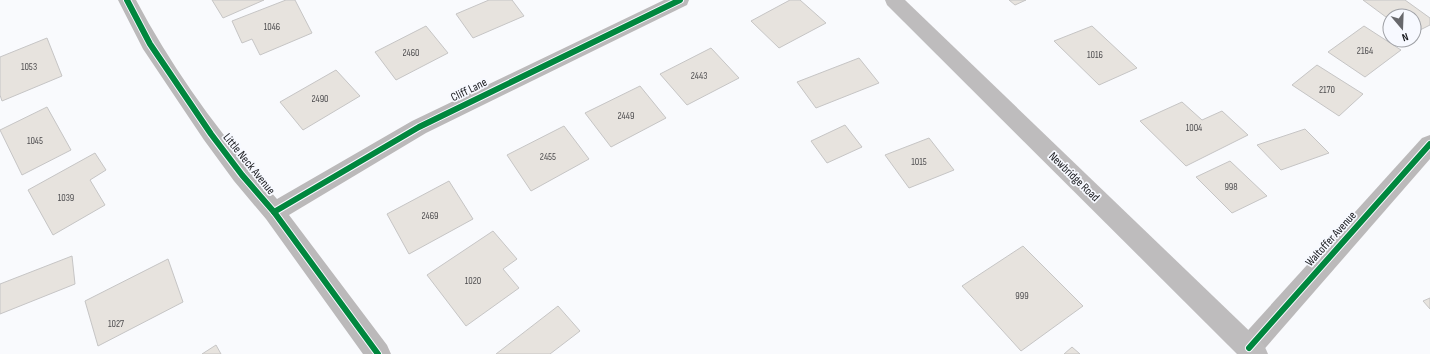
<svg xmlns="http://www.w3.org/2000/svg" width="1430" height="354" font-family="'Sofia Sans Condensed',sans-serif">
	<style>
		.building { fill: #e7e3de; stroke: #c6c5c5 }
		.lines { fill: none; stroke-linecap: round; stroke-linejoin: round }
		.street { fill: #bbb9ba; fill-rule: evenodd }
		.primary { fill: #bebcbd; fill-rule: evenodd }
		.cycleway-casing { stroke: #f7f9ff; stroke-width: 8 }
		.cycleway { stroke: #00873e; stroke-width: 6 }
		.labels { text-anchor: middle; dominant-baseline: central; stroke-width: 3.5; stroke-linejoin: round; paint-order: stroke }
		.number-label { font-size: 10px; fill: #4f4e50 }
		.street-label { font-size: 12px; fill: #191a1e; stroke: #f7f9ff }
	</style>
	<rect width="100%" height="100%" fill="#f9fafd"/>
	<g class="building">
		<path d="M 212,0 L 264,0 L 223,18 Z"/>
		<path d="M 286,0 L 295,0 L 312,33 L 260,55 L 252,39 L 242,43 L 232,21 Z"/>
		<path d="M 489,0 L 512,0 L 524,16 L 473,38 L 456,14 Z"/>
		<path d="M 790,0 L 800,0 L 826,23 L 779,48 L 751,21 Z"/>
		<path d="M 1009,0 L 1026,0 L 1015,5 Z"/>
		<path d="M 1363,0 L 1405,0 L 1430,18 L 1430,25 L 1414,33 L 1414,16 L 1390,16 L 1390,20 Z"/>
		<path d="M 426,26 L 448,53 L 396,80 L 375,52 Z"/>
		<path d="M 1092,26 L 1137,68 L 1099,85 L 1054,41 Z"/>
		<path d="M 1364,26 L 1401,50 L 1365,77 L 1328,52 Z"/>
		<path d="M 47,38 L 62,76 L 2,101 L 0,95 L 0,57 Z"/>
		<path d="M 711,48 L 739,78 L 687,105 L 660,74 Z"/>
		<path d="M 859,58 L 879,83 L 816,108 L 797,82 Z"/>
		<path d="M 1317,65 L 1363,94 L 1339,116 L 1292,85 Z"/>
		<path d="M 336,70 L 360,96 L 303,130 L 280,102 Z"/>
		<path d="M 640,86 L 666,118 L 611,147 L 585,113 Z"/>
		<path d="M 1182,102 L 1202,120 L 1222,111 L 1248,135 L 1186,166 L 1140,121 Z"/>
		<path d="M 47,107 L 71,150 L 22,175 L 0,130 Z"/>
		<path d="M 845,125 L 862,147 L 827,163 L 811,141 Z"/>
		<path d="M 564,126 L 589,159 L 531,191 L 507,155 Z"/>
		<path d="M 1305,129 L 1329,153 L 1281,170 L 1257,145 Z"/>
		<path d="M 929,138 L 954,170 L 909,188 L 885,155 Z"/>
		<path d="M 95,153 L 106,170 L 90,180 L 105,205 L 53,235 L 28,190 Z"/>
		<path d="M 1230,161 L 1267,196 L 1232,213 L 1196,177 Z"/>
		<path d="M 449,181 L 473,219 L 409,254 L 387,214 Z"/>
		<path d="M 493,231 L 517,259 L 503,269 L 519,288 L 466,326 L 427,275 Z"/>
		<path d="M 1023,246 L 1083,306 L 1021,351 L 962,286 Z"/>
		<path d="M 72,256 L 75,284 L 0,314 L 0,284 Z"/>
		<path d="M 168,259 L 183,302 L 98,346 L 85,301 Z"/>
		<path d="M 1430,298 L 1430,309 L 1423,301 Z"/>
		<path d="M 558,306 L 580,331 L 550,354 L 496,354 Z"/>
		<path d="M 216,345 L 221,354 L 202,354 Z"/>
		<path d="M 1072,347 L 1080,354 L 1064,354 Z"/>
	</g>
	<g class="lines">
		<g class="street">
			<path d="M 118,0 L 136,0 C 174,72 223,138 277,199 L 412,121 L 664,0 L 689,0 L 687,5 L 426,133 L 289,215 L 387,345 L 391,354 L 363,354 L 266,219 L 234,181 L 204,140 L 143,49 Z"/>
			<path d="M 1430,135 L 1430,159 L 1260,354 L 1239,354 L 1236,348 L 1240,339 L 1422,138 Z"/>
		</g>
		<path class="primary" d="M 885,0 L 905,0 L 1264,345 L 1268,354 L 1237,354 L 887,5 Z"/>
		<defs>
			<g id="cycleway">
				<path d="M 127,0 L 150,44 L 211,134 L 242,175 L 274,212 L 378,354"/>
				<path d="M 274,212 L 419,127 L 680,0"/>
				<path d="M 1249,348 L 1430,144"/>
			</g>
		</defs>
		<use href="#cycleway" class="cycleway-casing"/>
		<use href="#cycleway" class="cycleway"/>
	</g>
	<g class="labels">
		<g class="number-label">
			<text x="272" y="27">1046</text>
			<text x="1365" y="51">2164</text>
			<text x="411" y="53">2460</text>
			<text x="1095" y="55">1016</text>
			<text x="29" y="67">1053</text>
			<text x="699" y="76">2443</text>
			<text x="1327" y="90">2170</text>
			<text x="320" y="99">2490</text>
			<text x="626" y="116">2449</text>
			<text x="1194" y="128">1004</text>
			<text x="35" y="141">1045</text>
			<text x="548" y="157">2455</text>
			<text x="919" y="162">1015</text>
			<text x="1231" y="187">998</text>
			<text x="66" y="198">1039</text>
			<text x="430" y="216">2469</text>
			<text x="473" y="281">1020</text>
			<text x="1022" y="296">999</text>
			<text x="116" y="324">1027</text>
		</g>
		<g class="street-label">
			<text transform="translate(469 90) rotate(-26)">Cliff Lane</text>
			<text transform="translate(249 164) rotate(51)">Little Neck Avenue</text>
			<text transform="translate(1074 177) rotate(44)">Newbridge Road</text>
			<text transform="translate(1331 239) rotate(-48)">Waltoffer Avenue</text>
		</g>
	</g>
	<g transform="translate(1402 28) rotate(161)"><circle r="19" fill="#f7f9ff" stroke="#9ea0a5"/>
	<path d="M0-3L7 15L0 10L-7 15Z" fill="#67686c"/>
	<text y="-6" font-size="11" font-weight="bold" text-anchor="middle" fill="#191a1e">N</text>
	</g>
</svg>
